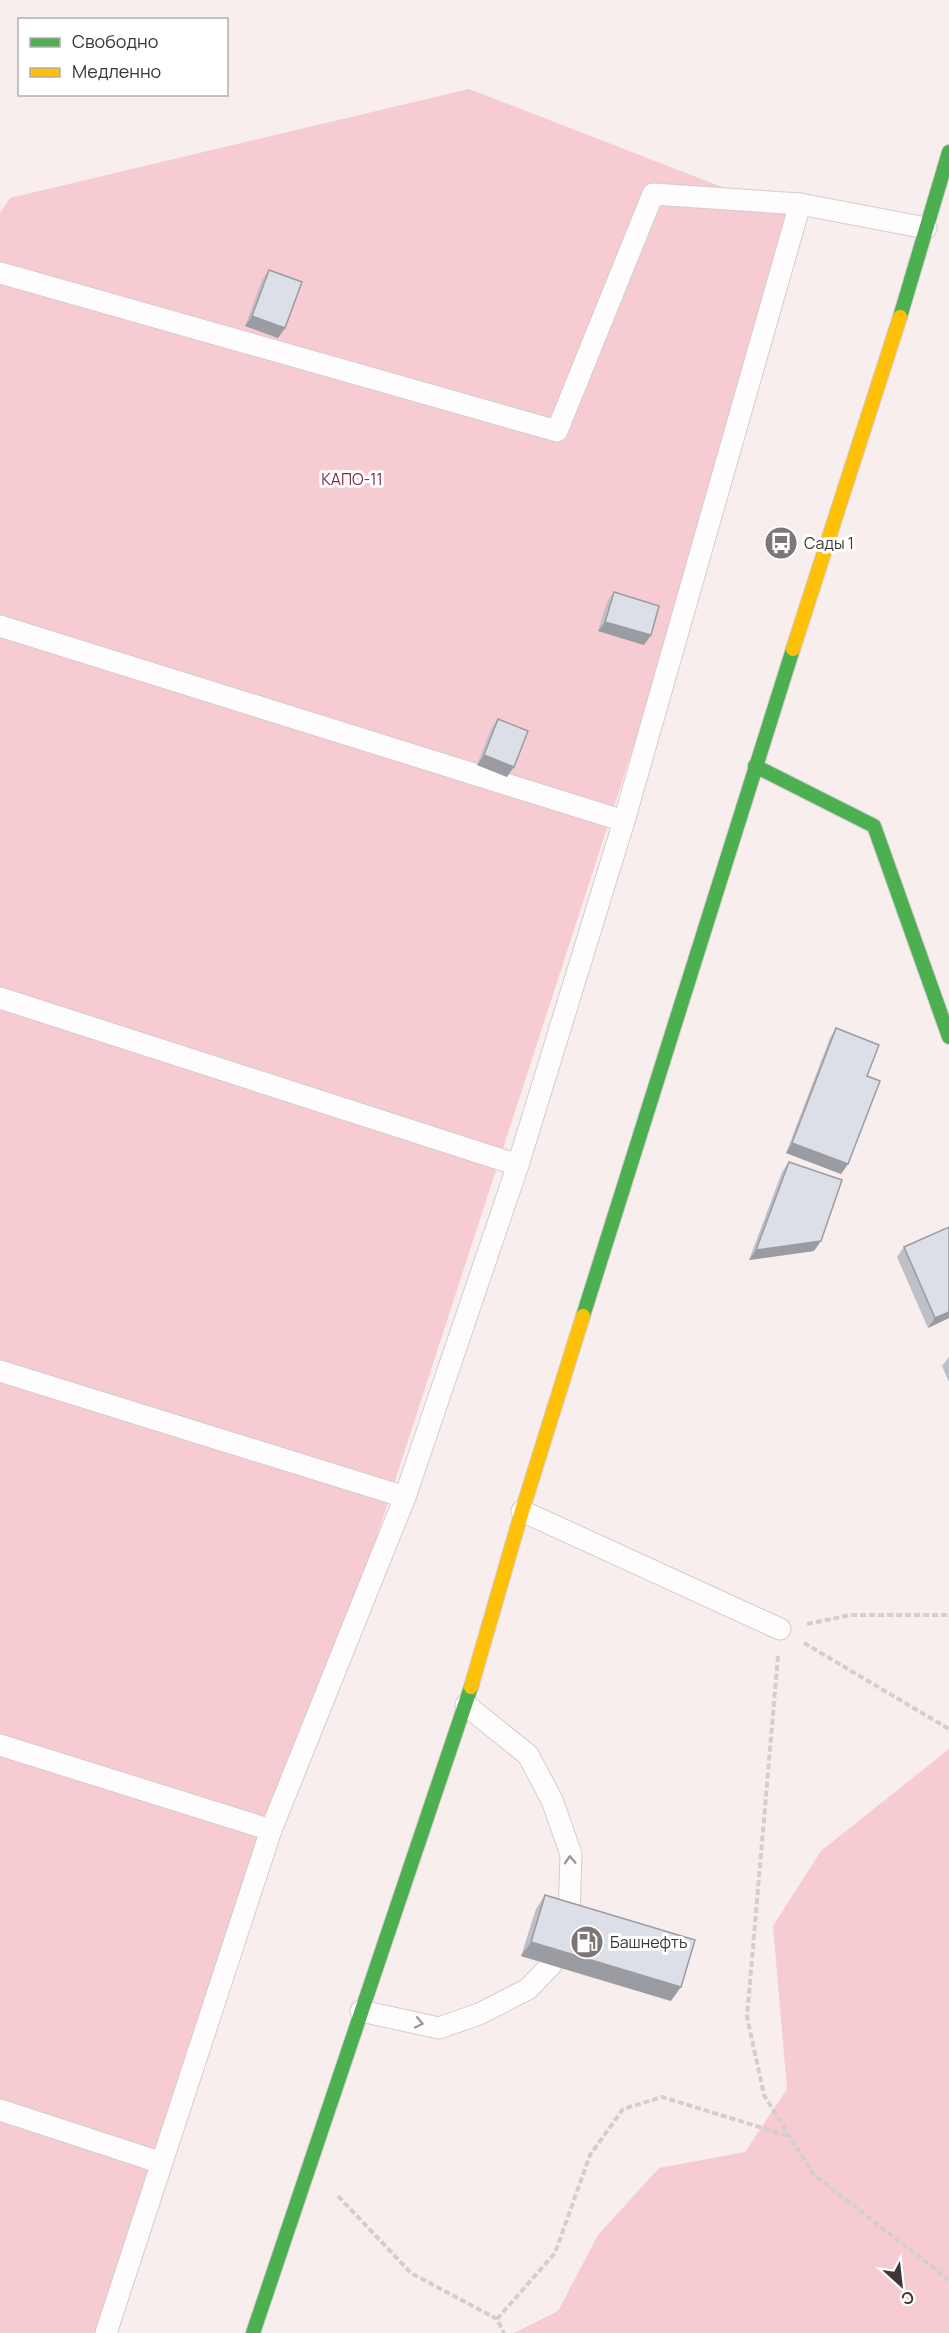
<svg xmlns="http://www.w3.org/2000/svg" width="949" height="2333" font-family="Manrope,sans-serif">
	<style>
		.green { fill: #f6cbd1 }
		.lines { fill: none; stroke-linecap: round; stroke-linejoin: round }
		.lane-casing { stroke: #d5cccd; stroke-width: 23 }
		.fast-casing { stroke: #d5cccd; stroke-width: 16 }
		.slow-casing { stroke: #d5cccd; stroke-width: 16 }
		.path { stroke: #d3cfcf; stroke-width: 4; stroke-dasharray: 6 3; stroke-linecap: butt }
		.lane { stroke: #fefcfc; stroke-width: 21 }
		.fast { stroke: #4caf50; stroke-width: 14 }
		.slow { stroke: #ffc107; stroke-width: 14 }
		.wall { fill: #bdc0c7 }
		.shaded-wall { fill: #9a9ca2 }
		.building { fill: #dcdfe7; stroke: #9a9ca2; stroke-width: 1.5 }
		.oneway { stroke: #9e9899 }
		.labels { text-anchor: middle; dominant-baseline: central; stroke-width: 6; stroke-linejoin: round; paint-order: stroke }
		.park-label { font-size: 16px; fill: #7f2b3e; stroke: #fff }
		.poi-label { font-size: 16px; fill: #3d3536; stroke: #fff; text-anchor: start }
	</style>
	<rect width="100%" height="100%" fill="#f8eeee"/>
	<g class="green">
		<path d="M 469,89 L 805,219 L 118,2333 L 0,2333 L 0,213 L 10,198 Z"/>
		<path d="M 949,1749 L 949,2333 L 514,2333 L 558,2311 L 598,2235 L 659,2168 L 745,2152 L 787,2089 L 773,1926 L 821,1851 Z"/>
	</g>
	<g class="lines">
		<defs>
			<g id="lane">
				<path d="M 1,273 L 557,431 L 653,194 L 800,204"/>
				<path d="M 0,626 L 624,821"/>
				<path d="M 0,998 L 518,1165"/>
				<path d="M 0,1371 L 405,1497"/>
				<path d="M 522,1511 L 780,1629"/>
				<path d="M 466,1705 L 528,1755 L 552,1800 L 571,1854 L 569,1918"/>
				<path d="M 0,1745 L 271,1830"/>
				<path d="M 361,2011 L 439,2028 L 479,2014 L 528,1989 L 551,1965"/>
				<path d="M 0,2110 L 162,2163"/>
				<path d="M 106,2333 L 271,1830 L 405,1497 L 518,1165 L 624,821 L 800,204 L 926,228"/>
			</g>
			<g id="fast">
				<path d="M 900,317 L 949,152"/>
				<path d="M 755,766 L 874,826 L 949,1037"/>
				<path d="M 583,1316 L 793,649"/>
				<path d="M 253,2333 L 471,1687"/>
			</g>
			<g id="slow">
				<path d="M 793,649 L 900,317"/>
				<path d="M 471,1687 L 522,1511 L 583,1316"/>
			</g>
		</defs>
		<use href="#lane" class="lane-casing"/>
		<use href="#fast" class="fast-casing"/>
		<use href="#slow" class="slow-casing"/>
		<g class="path">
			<path d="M 807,1624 L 851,1615 L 949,1615"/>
			<path d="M 804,1643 L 949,1729"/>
			<path d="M 778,1656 L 747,2017 L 764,2095 L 813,2174 L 949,2280"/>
			<path d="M 338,2196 L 411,2273 L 497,2319 L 504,2333"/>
			<path d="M 497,2319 L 555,2253 L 590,2155 L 623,2109 L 662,2097 L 789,2136"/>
		</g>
		<use href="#lane" class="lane"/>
		<use href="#fast" class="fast"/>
		<use href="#slow" class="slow"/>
	</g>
	<g class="wall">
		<path d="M 269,270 L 285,328 L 278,338 L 245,326 L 262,280 Z"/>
		<path d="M 614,592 L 651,635 L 644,645 L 598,631 L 607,602 Z"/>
		<path d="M 498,719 L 507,777 L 477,765 L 491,729 Z"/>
		<path d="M 836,1028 L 867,1076 L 848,1164 L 841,1174 L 786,1153 L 830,1038 Z"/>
		<path d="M 789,1162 L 814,1251 L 749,1260 L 782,1172 Z"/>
		<path d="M 949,1227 L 949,1318 L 928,1328 L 897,1257 L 904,1247 Z"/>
		<path d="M 949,1357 L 949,1382 L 942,1366 Z"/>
		<path d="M 545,1895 L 671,2001 L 521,1956 L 536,1909 Z"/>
	</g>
	<g class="shaded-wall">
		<path d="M 252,316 L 285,328 L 278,338 L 245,326 Z"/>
		<path d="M 605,622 L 651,635 L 644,645 L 598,631 Z"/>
		<path d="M 484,755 L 514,767 L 507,777 L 477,765 Z"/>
		<path d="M 792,1143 L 848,1164 L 841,1174 L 786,1153 Z"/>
		<path d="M 821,1241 L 814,1251 L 749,1260 L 756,1250 Z"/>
		<path d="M 949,1312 L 949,1318 L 928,1328 L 935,1318 Z"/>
		<path d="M 531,1942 L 681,1987 L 671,2001 L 521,1956 Z"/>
	</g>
	<g class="building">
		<path d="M 269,270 L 302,282 L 285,328 L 252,316 Z"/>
		<path d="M 614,592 L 659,606 L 651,635 L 605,622 Z"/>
		<path d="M 498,719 L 528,731 L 514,767 L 484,755 Z"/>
		<path d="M 836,1028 L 879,1045 L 867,1076 L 880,1081 L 848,1164 L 792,1143 Z"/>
		<path d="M 789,1162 L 842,1180 L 821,1241 L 756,1250 Z"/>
		<path d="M 949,1227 L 949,1312 L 935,1318 L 904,1247 Z"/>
		<path d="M 545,1895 L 695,1940 L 681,1987 L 531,1942 Z"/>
	</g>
	<defs><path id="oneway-chevron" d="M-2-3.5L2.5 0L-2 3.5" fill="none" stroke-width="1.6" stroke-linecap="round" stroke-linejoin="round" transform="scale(1.5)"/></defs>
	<g class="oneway">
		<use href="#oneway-chevron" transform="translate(570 1860) rotate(-93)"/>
		<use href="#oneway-chevron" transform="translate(419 2023) rotate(12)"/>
	</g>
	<defs>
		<symbol id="bus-disc" viewBox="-11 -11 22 22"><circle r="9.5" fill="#7e7676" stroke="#fff"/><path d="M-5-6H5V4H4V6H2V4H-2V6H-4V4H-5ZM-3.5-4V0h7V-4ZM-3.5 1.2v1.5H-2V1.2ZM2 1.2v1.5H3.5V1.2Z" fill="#fff"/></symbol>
		<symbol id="fuel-disc" viewBox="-11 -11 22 22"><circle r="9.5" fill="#7e7676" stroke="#fff"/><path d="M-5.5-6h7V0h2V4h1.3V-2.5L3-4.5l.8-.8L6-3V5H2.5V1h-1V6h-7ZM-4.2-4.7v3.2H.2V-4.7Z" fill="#fff"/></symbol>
	</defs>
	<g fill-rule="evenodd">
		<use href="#bus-disc" x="762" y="524" width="38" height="38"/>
		<use href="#fuel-disc" x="568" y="1923" width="38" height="38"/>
	</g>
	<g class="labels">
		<g class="park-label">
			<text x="352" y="479">КАПО-11</text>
		</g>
		<g class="poi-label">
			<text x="804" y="543">Сады 1</text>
			<text x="610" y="1942">Башнефть</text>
		</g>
	</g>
	<rect x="18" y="18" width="210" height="78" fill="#ffffff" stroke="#b1aeaf" stroke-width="1.5"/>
	<rect x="30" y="38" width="30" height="9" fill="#4caf50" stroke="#b1aeaf" stroke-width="1.5"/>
	<text x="72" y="48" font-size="18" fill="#3d3536">Свободно</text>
	<rect x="30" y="68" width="30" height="9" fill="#ffc107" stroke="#b1aeaf" stroke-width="1.5"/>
	<text x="72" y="78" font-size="18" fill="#3d3536">Медленно</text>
	<g transform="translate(901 2285) rotate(153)" stroke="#ffffff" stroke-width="4.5" paint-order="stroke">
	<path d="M0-4.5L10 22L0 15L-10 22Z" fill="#3d3536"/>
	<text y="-9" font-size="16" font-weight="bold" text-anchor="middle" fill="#3d3536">С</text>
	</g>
</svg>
